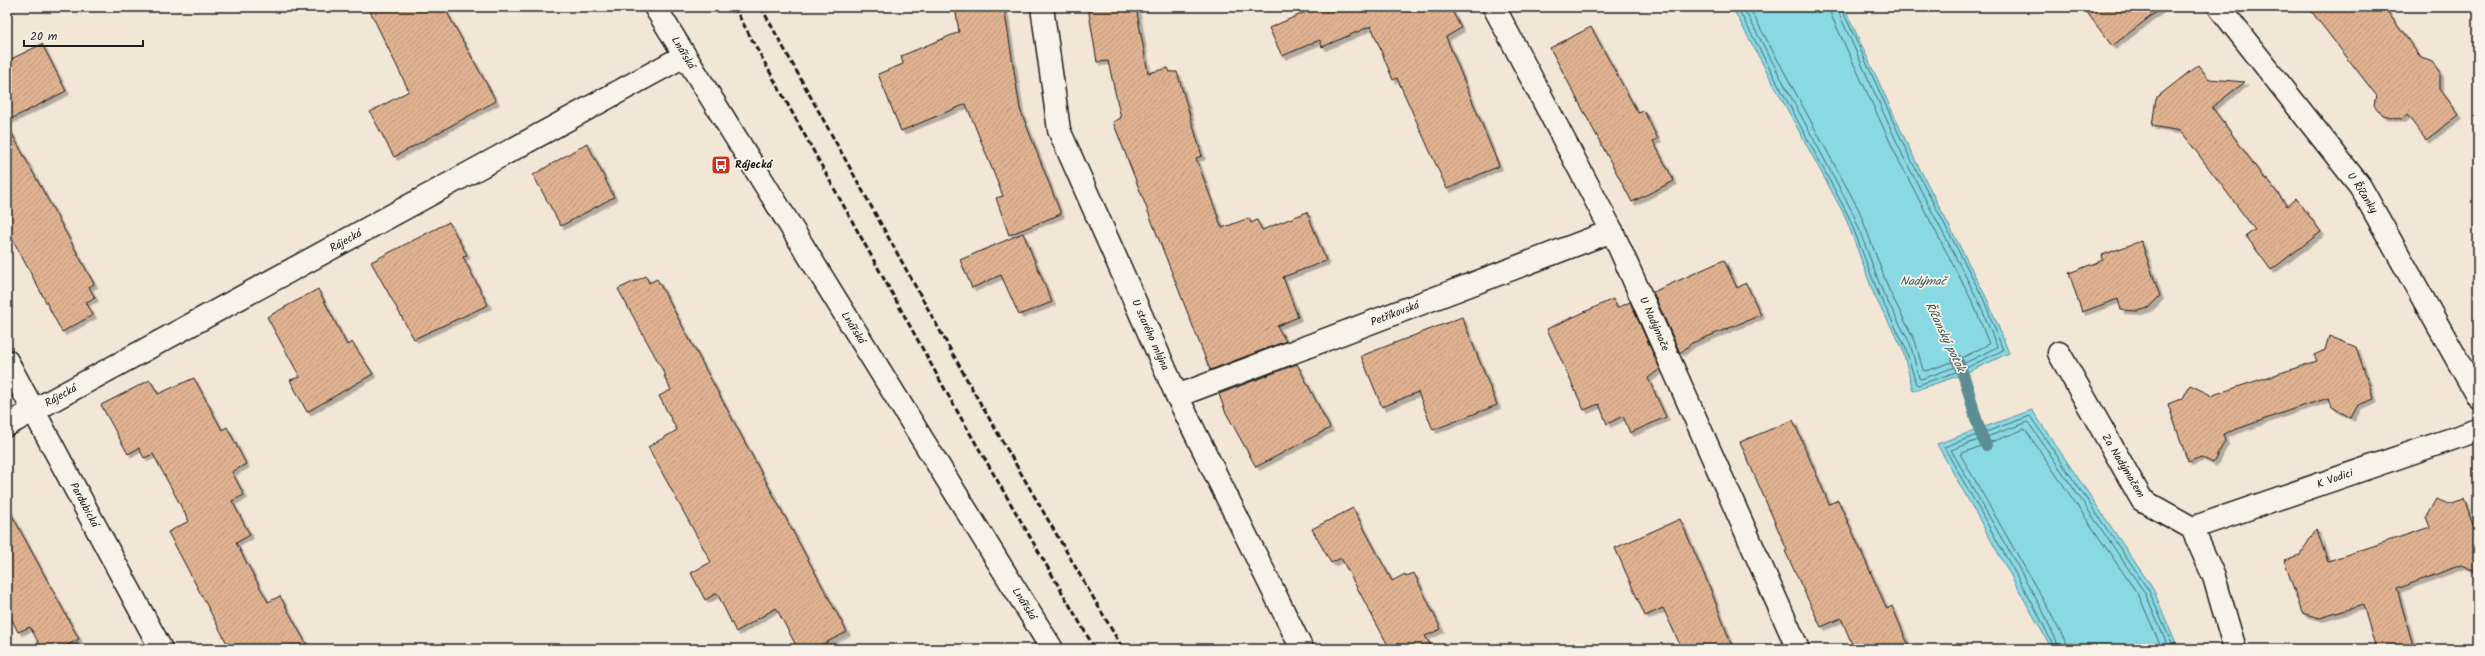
<svg xmlns="http://www.w3.org/2000/svg" width="2485" height="656" font-family="Kalam,sans-serif">
	<style>
		.water { fill: #89d9e4; stroke: #5d8d94 }
		.lines { fill: none; stroke-linecap: round; stroke-linejoin: round }
		.shore { stroke: #48686c; stroke-width: 1 }
		.stream { stroke: #5d8d94; stroke-width: 12 }
		.building { fill: url(#building-hatch); stroke: #1c1c1c; filter: url(#shadow) }
		.minor-casing { stroke: #1c1c1c; stroke-width: 25 }
		.minor { stroke: #f7f3e8; stroke-width: 22 }
		.rail { stroke: #1c1c1c; stroke-width: 3; stroke-dasharray: 6 3; stroke-linecap: butt }
		.labels { text-anchor: middle; dominant-baseline: central; stroke-width: 3.5; stroke-linejoin: round; paint-order: stroke }
		.street-label { font-size: 11px; fill: #1c1c1c; stroke: #f7f3e8 }
		.poi-label { font-size: 11px; font-weight: bold; fill: #1c1c1c; stroke: #f7f3e8; text-anchor: start }
		.water-label { font-size: 12px; font-style: italic; fill: #3d5558; stroke: #f7f3e8 }
	</style>
	<defs>
		<pattern id="building-hatch" width="6" height="6" patternUnits="userSpaceOnUse"><rect width="6" height="6" fill="#e0b291"/><path d="M-1 1l2-2M0 6l6-6M5 7l2-2" fill="none" stroke="#c0987c"/></pattern>
		<filter id="shadow"><feDropShadow dx="3.5" dy="3.5" stdDeviation="0" flood-color="#0004"/></filter>
	</defs>
	<rect width="100%" height="100%" fill="#f2e6d7"/>
	<filter id="ink" filterUnits="userSpaceOnUse"><feTurbulence type="fractalNoise" baseFrequency=".025" numOctaves="2"/><feDisplacementMap in="SourceGraphic" scale="8" xChannelSelector="R" yChannelSelector="G"/><feConvolveMatrix kernelMatrix="1 2 1 2 8 2 1 2 1" color-interpolation-filters="sRGB"/></filter>
	<g filter="url(#ink)">
		<g class="water">
			<path d="M 1732,7 L 1844,7 L 1911,152 L 1987,299 L 2009,353 L 1964,374 L 1913,391 L 1902,347 L 1875,297 L 1845,216 Z"/>
			<path d="M 2032,410 L 2153,589 L 2178,649 L 2052,649 L 1937,444 Z"/>
		</g>
		<g class="lines">
			<g class="shore">
				<path d="M 1737,7 L 1848,215 L 1879,295 L 1905,346 L 1916,384 L 1918,385 L 1962,370 L 2003,350 L 1984,300 L 1908,154 L 1841,7"/>
				<path d="M 1743,7 L 1853,213 L 1883,293 L 1910,343 L 1919,378 L 1921,379 L 1961,365 L 1997,347 L 1979,302 L 1903,156 L 1836,7"/>
				<path d="M 1749,7 L 1859,210 L 1889,290 L 1915,341 L 1923,370 L 1926,371 L 1958,360 L 1989,344 L 1974,305 L 1898,159 L 1831,15 L 1830,7"/>
				<path d="M 2055,649 L 2036,610 L 1944,447 L 2030,416 L 2149,591 L 2174,649"/>
				<path d="M 2060,649 L 2041,607 L 1951,450 L 2028,422 L 2145,593 L 2169,649"/>
				<path d="M 2066,649 L 2065,641 L 2046,605 L 1960,454 L 2025,429 L 2139,596 L 2162,649"/>
			</g>
			<path class="stream" d="M 1957,360 C 1971,387 1972,418 1986,445"/>
		</g>
		<g class="building">
			<path d="M 368,7 L 444,7 L 496,101 L 394,157 L 370,112 L 409,91 Z"/>
			<path d="M 955,7 L 1004,7 L 1020,109 L 1061,214 L 1009,235 L 996,198 L 1003,196 L 966,104 L 901,131 L 878,74 L 903,64 L 901,56 L 959,32 Z"/>
			<path d="M 1088,7 L 1136,7 L 1148,73 L 1168,68 L 1170,72 L 1177,72 L 1202,156 L 1196,158 L 1222,228 L 1249,218 L 1251,223 L 1257,220 L 1262,230 L 1307,212 L 1326,261 L 1283,277 L 1298,317 L 1277,326 L 1286,341 L 1210,370 L 1113,122 L 1121,118 L 1108,61 L 1097,62 Z"/>
			<path d="M 1307,7 L 1450,7 L 1461,28 L 1446,37 L 1499,166 L 1447,189 L 1397,78 L 1393,80 L 1371,26 L 1322,47 L 1320,40 L 1282,56 L 1269,28 L 1308,11 Z"/>
			<path d="M 2083,7 L 2163,7 L 2112,46 Z"/>
			<path d="M 2308,7 L 2384,7 L 2421,58 L 2433,62 L 2440,71 L 2440,89 L 2459,115 L 2426,140 L 2407,115 L 2402,119 L 2382,115 L 2374,105 L 2376,95 Z"/>
			<path d="M 1591,27 L 1638,113 L 1644,111 L 1658,139 L 1653,141 L 1674,181 L 1632,202 L 1550,48 Z"/>
			<path d="M 42,44 L 66,91 L 7,121 L 7,61 Z"/>
			<path d="M 2198,65 L 2209,79 L 2245,82 L 2212,107 L 2266,181 L 2267,179 L 2287,206 L 2296,198 L 2321,232 L 2271,270 L 2246,236 L 2255,230 L 2181,131 L 2152,126 L 2156,98 Z"/>
			<path d="M 7,125 L 94,284 L 89,287 L 95,298 L 86,302 L 93,315 L 62,332 L 7,229 Z"/>
			<path d="M 587,143 L 614,197 L 561,226 L 533,175 Z"/>
			<path d="M 449,222 L 467,255 L 463,257 L 488,305 L 414,339 L 371,262 Z"/>
			<path d="M 1023,233 L 1052,302 L 1019,315 L 1001,275 L 972,288 L 960,260 Z"/>
			<path d="M 2141,241 L 2160,296 L 2148,308 L 2138,311 L 2121,310 L 2118,299 L 2082,312 L 2069,273 L 2103,260 L 2102,255 Z"/>
			<path d="M 1724,260 L 1737,288 L 1746,283 L 1761,315 L 1692,343 L 1680,353 L 1653,292 Z"/>
			<path d="M 646,276 L 649,283 L 657,279 L 847,632 L 813,649 L 798,649 L 776,608 L 736,632 L 717,593 L 705,600 L 691,573 L 711,562 L 648,447 L 677,430 L 659,396 L 671,390 L 664,376 L 666,376 L 618,289 Z"/>
			<path d="M 318,289 L 347,345 L 352,342 L 373,374 L 307,412 L 290,380 L 300,377 L 267,317 Z"/>
			<path d="M 1613,299 L 1617,308 L 1630,302 L 1660,369 L 1648,378 L 1666,417 L 1630,433 L 1623,416 L 1607,424 L 1599,404 L 1584,410 L 1547,329 Z"/>
			<path d="M 1462,317 L 1497,405 L 1433,430 L 1418,392 L 1382,407 L 1361,356 Z"/>
			<path d="M 2329,336 L 2356,347 L 2374,399 L 2358,405 L 2351,418 L 2332,407 L 2329,398 L 2299,407 L 2223,434 L 2225,441 L 2213,463 L 2201,457 L 2188,462 L 2168,404 L 2183,398 L 2190,385 L 2209,394 L 2210,396 L 2317,361 L 2314,355 L 2325,350 Z"/>
			<path d="M 1297,364 L 1330,428 L 1256,467 L 1225,411 L 1219,394 Z"/>
			<path d="M 194,378 L 222,430 L 227,427 L 246,464 L 232,472 L 244,495 L 232,501 L 250,535 L 236,543 L 268,602 L 280,596 L 309,649 L 230,649 L 168,532 L 189,521 L 153,454 L 144,458 L 139,448 L 128,454 L 101,405 L 150,380 L 158,394 Z"/>
			<path d="M 1793,420 L 1829,504 L 1838,500 L 1887,609 L 1892,606 L 1910,649 L 1854,649 L 1841,618 L 1821,627 L 1785,551 L 1787,550 L 1740,442 Z"/>
			<path d="M 2436,499 L 2449,504 L 2464,499 L 2478,538 L 2478,572 L 2461,565 L 2397,589 L 2414,649 L 2376,649 L 2363,605 L 2320,618 L 2302,613 L 2284,560 L 2300,555 L 2316,529 L 2328,561 L 2430,527 L 2426,517 Z"/>
			<path d="M 7,506 L 79,639 L 60,649 L 42,649 L 30,627 L 18,632 L 7,610 Z"/>
			<path d="M 1353,508 L 1392,581 L 1405,574 L 1406,576 L 1414,573 L 1441,629 L 1425,636 L 1433,649 L 1390,649 L 1341,558 L 1331,563 L 1312,529 Z"/>
			<path d="M 1680,519 L 1710,588 L 1733,649 L 1682,649 L 1663,608 L 1645,616 L 1615,548 Z"/>
		</g>
		<g class="lines">
			<defs>
				<g id="minor">
					<path d="M 655,7 L 1052,649"/>
					<path d="M 1042,7 L 1059,130 L 1177,396 L 1302,649"/>
					<path d="M 1494,7 L 1612,231 L 1798,649"/>
					<path d="M 2219,7 L 2360,186 L 2478,397"/>
					<path d="M 2059,353 L 2142,500 L 2192,528 L 2214,577 L 2235,649"/>
					<path d="M 7,361 L 161,649"/>
					<path d="M 1177,396 L 1612,231"/>
					<path d="M 7,425 L 684,56"/>
					<path d="M 2192,528 L 2478,430"/>
				</g>
			</defs>
			<use href="#minor" class="minor-casing"/>
			<use href="#minor" class="minor"/>
			<g class="rail">
				<path d="M 734,7 L 953,404 L 1095,649"/>
				<path d="M 761,7 L 975,394 L 1123,649"/>
			</g>
		</g>
	</g>
	<defs>
		<symbol id="bus-square" viewBox="-11 -11 22 22"><rect x="-9" y="-9" width="18" height="18" rx="4" fill="#c8321e" stroke="#f7f3e8"/><path d="M-5-6H5V4H4V6H2V4H-2V6H-4V4H-5ZM-3.5-4V0h7V-4ZM-3.5 1.2v1.5H-2V1.2ZM2 1.2v1.5H3.5V1.2Z" fill="#fff"/></symbol>
	</defs>
	<g fill-rule="evenodd">
		<use href="#bus-square" x="710" y="154" width="22" height="22"/>
	</g>
	<g class="labels">
		<g class="street-label">
			<text transform="translate(683 53) rotate(59)">Lnářská</text>
			<text transform="translate(2362 193) rotate(57)">U Říčanky</text>
			<text transform="translate(346 241) rotate(-29)">Rájecká</text>
			<text transform="translate(1395 314) rotate(-21)">Petříkovská</text>
			<text transform="translate(1654 324) rotate(66)">U Nadýmače</text>
			<text transform="translate(853 328) rotate(58)">Lnářská</text>
			<text transform="translate(1150 335) rotate(66)">U starého mlýna</text>
			<text transform="translate(61 396) rotate(-29)">Rájecká</text>
			<text transform="translate(2123 466) rotate(59)">Za Nadýmačem</text>
			<text transform="translate(2335 479) rotate(-19)">K Vodici</text>
			<text transform="translate(84 505) rotate(62)">Pardubická</text>
			<text transform="translate(1024 604) rotate(58)">Lnářská</text>
		</g>
		<g class="poi-label">
			<text x="735" y="165">Rájecká</text>
		</g>
		<g class="water-label">
			<text x="1923" y="281">Nadýmač</text>
			<text transform="translate(1945 337) rotate(64)">Říčanský potok</text>
		</g>
	</g>
	<rect width="2485" height="656" fill="none" stroke="#f7f3e8" stroke-width="24"/>
	<rect x="12" y="12" width="2461" height="632" fill="none" stroke="#1c1c1c" stroke-width="1.5" filter="url(#ink)"/>
	<path d="M24 40v6h119v-6" fill="none" stroke="#1c1c1c" stroke-width="2"/>
	<text x="30" y="40" font-size="12" fill="#1c1c1c" stroke="#f7f3e8" stroke-width="3" paint-order="stroke">20 m</text>
</svg>
